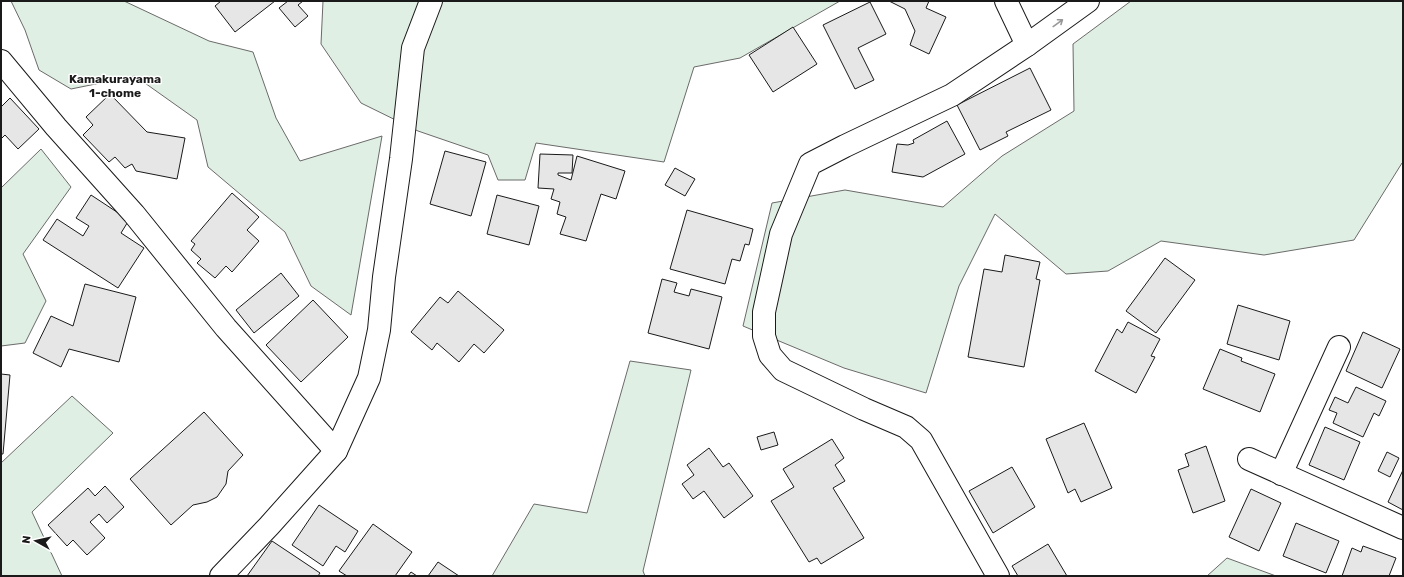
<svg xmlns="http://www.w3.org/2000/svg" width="1404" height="577" font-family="Rubik,sans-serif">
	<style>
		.green { fill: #e0efe3; stroke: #6a6a6a }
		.building { fill: #e6e6e6; stroke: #1a1a1a }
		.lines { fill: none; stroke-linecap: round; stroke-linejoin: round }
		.minor-casing { stroke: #1a1a1a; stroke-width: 24 }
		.minor { stroke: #fff; stroke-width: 22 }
		.oneway { stroke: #989898 }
		.labels { text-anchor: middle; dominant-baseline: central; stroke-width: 3; stroke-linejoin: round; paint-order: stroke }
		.neighbourhood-label { font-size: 12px; font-weight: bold; fill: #1a1a1a; stroke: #fff }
	</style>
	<rect width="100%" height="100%" fill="#fff"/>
	<g class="green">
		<path d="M 11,1 L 124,1 L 209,41 L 253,52 L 276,118 L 300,161 L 382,136 L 351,315 L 311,286 L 285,232 L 208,167 L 197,120 L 135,76 L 71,89 L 39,70 L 25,30 Z"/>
		<path d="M 323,1 L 840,1 L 740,58 L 694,67 L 664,162 L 536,143 L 525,180 L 498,180 L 488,155 L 418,131 L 361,103 L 321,44 Z"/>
		<path d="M 1131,1 L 1403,1 L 1403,163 L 1402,163 L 1354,240 L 1264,255 L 1161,241 L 1108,271 L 1066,274 L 995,214 L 959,286 L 926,393 L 844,368 L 743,326 L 772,203 L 845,190 L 943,207 L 1002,156 L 1074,111 L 1073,44 Z"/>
		<path d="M 41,149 L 71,187 L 23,254 L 46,301 L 25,343 L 1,346 L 1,188 Z"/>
		<path d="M 630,361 L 691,370 L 643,571 L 645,576 L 492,576 L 534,504 L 587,513 Z"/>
		<path d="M 72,396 L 113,433 L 32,512 L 62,576 L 1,576 L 1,463 Z"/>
		<path d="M 1227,558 L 1276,576 L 1207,576 Z"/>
	</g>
	<g class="building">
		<path d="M 221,1 L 275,1 L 235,32 L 215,6 Z"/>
		<path d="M 288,1 L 303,1 L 298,5 L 308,16 L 295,27 L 279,8 Z"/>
		<path d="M 889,1 L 929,1 L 926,8 L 946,17 L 929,54 L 910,45 L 915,31 L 905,9 Z"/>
		<path d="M 870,2 L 886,34 L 858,48 L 874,80 L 855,89 L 823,25 Z"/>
		<path d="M 793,27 L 817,64 L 773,92 L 749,55 Z"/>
		<path d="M 1030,68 L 1051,110 L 1006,132 L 1008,136 L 980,150 L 957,105 Z"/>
		<path d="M 110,94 L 147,132 L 185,138 L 177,179 L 136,171 L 132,164 L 125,168 L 115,157 L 109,162 L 83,135 L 93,125 L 86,117 Z"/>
		<path d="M 10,98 L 39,129 L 18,149 L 5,135 L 1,139 L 1,107 Z"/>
		<path d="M 947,121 L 965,154 L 923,177 L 892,172 L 897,144 L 908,145 L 914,143 L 913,140 Z"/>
		<path d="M 445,151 L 486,162 L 471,216 L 430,204 Z"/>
		<path d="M 540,154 L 573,155 L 572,173 L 558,173 L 558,175 L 571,180 L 577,156 L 625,171 L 616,199 L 601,194 L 586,241 L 560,234 L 566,217 L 557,214 L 560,202 L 551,199 L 554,189 L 538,188 Z"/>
		<path d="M 675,168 L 695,179 L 685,196 L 665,185 Z"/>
		<path d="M 232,193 L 259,217 L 247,230 L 259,241 L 232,272 L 226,266 L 215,278 L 197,263 L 201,259 L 191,250 L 195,244 L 191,241 Z"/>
		<path d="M 91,195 L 129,220 L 121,233 L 144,248 L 118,288 L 43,240 L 57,219 L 83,236 L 89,226 L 76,218 Z"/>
		<path d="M 497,195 L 539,206 L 529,245 L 487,234 Z"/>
		<path d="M 687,210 L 753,229 L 749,245 L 745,244 L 740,261 L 732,259 L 725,284 L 670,269 Z"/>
		<path d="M 1005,255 L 1040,262 L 1036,279 L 1040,280 L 1024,367 L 968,357 L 984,269 L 1002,272 Z"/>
		<path d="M 1165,258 L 1195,280 L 1156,333 L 1126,311 Z"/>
		<path d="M 281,273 L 299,296 L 254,333 L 236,310 Z"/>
		<path d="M 662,279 L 677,283 L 674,292 L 689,296 L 691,289 L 722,297 L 709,349 L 648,333 Z"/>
		<path d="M 85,284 L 136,297 L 119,362 L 69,349 L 61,367 L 33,353 L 51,316 L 73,326 Z"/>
		<path d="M 458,291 L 504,330 L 484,353 L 474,344 L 459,362 L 437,343 L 432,350 L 411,332 L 440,297 L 448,303 Z"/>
		<path d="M 313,300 L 348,337 L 301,382 L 266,345 Z"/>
		<path d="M 1238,305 L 1290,321 L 1279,360 L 1227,344 Z"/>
		<path d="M 1128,322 L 1160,339 L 1151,356 L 1155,357 L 1136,393 L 1095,371 L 1117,329 L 1122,333 Z"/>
		<path d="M 1363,332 L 1400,349 L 1382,388 L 1346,371 Z"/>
		<path d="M 1220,349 L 1242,358 L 1241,361 L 1275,374 L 1260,412 L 1203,389 Z"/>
		<path d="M 1,374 L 10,375 L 3,454 L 1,454 Z"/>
		<path d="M 1356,387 L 1386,401 L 1379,416 L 1374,413 L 1363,437 L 1333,423 L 1337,413 L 1329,410 L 1335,397 L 1348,403 Z"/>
		<path d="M 204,412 L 243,455 L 228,471 L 226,484 L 217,497 L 207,502 L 193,505 L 171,525 L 130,479 Z"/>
		<path d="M 1084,423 L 1112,488 L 1081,502 L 1075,489 L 1068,493 L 1046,439 Z"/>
		<path d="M 1325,427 L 1360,442 L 1344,480 L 1309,465 Z"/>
		<path d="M 774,432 L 778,445 L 761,450 L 757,437 Z"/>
		<path d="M 832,439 L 844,458 L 835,465 L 845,481 L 833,488 L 864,538 L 821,564 L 817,558 L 809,562 L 771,501 L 794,487 L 783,469 Z"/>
		<path d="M 1206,446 L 1225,501 L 1193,513 L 1178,470 L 1189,466 L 1185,454 Z"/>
		<path d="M 709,448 L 723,467 L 729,463 L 753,496 L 724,518 L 704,491 L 693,499 L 682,484 L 694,475 L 687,465 Z"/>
		<path d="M 1387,452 L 1399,458 L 1390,477 L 1378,471 Z"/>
		<path d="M 1012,467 L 1035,507 L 993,533 L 969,491 Z"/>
		<path d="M 1403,470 L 1403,510 L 1388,502 Z"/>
		<path d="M 105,486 L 124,507 L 107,523 L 99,514 L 90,522 L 105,538 L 87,555 L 73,540 L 67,546 L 48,525 L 88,488 L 95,496 Z"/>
		<path d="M 1251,489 L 1281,503 L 1259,551 L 1229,537 Z"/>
		<path d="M 319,505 L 358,531 L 345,552 L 336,546 L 323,566 L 292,545 Z"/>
		<path d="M 1296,523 L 1339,541 L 1326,573 L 1283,556 Z"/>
		<path d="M 373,524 L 412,552 L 395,576 L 347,576 L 339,571 Z"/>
		<path d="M 272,541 L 320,573 L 318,576 L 247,576 Z"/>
		<path d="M 1048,544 L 1067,576 L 1018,576 L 1012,566 Z"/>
		<path d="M 1363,546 L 1396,558 L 1389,576 L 1342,576 L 1352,548 L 1361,552 Z"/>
		<path d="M 438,562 L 459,576 L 428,576 Z"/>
		<path d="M 411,572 L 417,576 L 408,576 Z"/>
	</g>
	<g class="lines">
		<defs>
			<g id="minor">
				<path d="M 1006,1 L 1027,45"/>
				<path d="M 1,61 L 56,127 L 134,214 L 226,328 L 336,451"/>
				<path d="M 1249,459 L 1403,528"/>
				<path d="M 1281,474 L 1339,347"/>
				<path d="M 221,576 L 269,526 L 336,451 L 369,378 L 379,330 L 384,277 L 401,159 L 413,48 L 431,1"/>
				<path d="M 998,576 L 921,440 L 906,427 L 864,409 L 783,370 L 770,355 L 764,336 L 764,312 L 781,234 L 810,164 L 845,146 L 952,95 L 1027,45 L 1088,1"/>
			</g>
		</defs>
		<use href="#minor" class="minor-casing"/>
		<use href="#minor" class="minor"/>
	</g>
	<defs><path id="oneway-shaft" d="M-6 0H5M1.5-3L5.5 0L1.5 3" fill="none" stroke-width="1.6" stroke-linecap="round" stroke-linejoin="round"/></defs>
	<use class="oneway" href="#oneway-shaft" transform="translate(1058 23) rotate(-36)"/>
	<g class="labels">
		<g class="neighbourhood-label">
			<text x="115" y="79">Kamakurayama<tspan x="115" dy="14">1-chome</tspan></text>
		</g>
	</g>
	<rect width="1404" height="577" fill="none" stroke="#1a1a1a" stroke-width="4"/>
	<g transform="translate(36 541) rotate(278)" stroke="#ffffff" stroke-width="3" paint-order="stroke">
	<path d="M0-3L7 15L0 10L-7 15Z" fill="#1a1a1a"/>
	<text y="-6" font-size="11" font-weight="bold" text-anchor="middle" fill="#1a1a1a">N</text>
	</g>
</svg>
